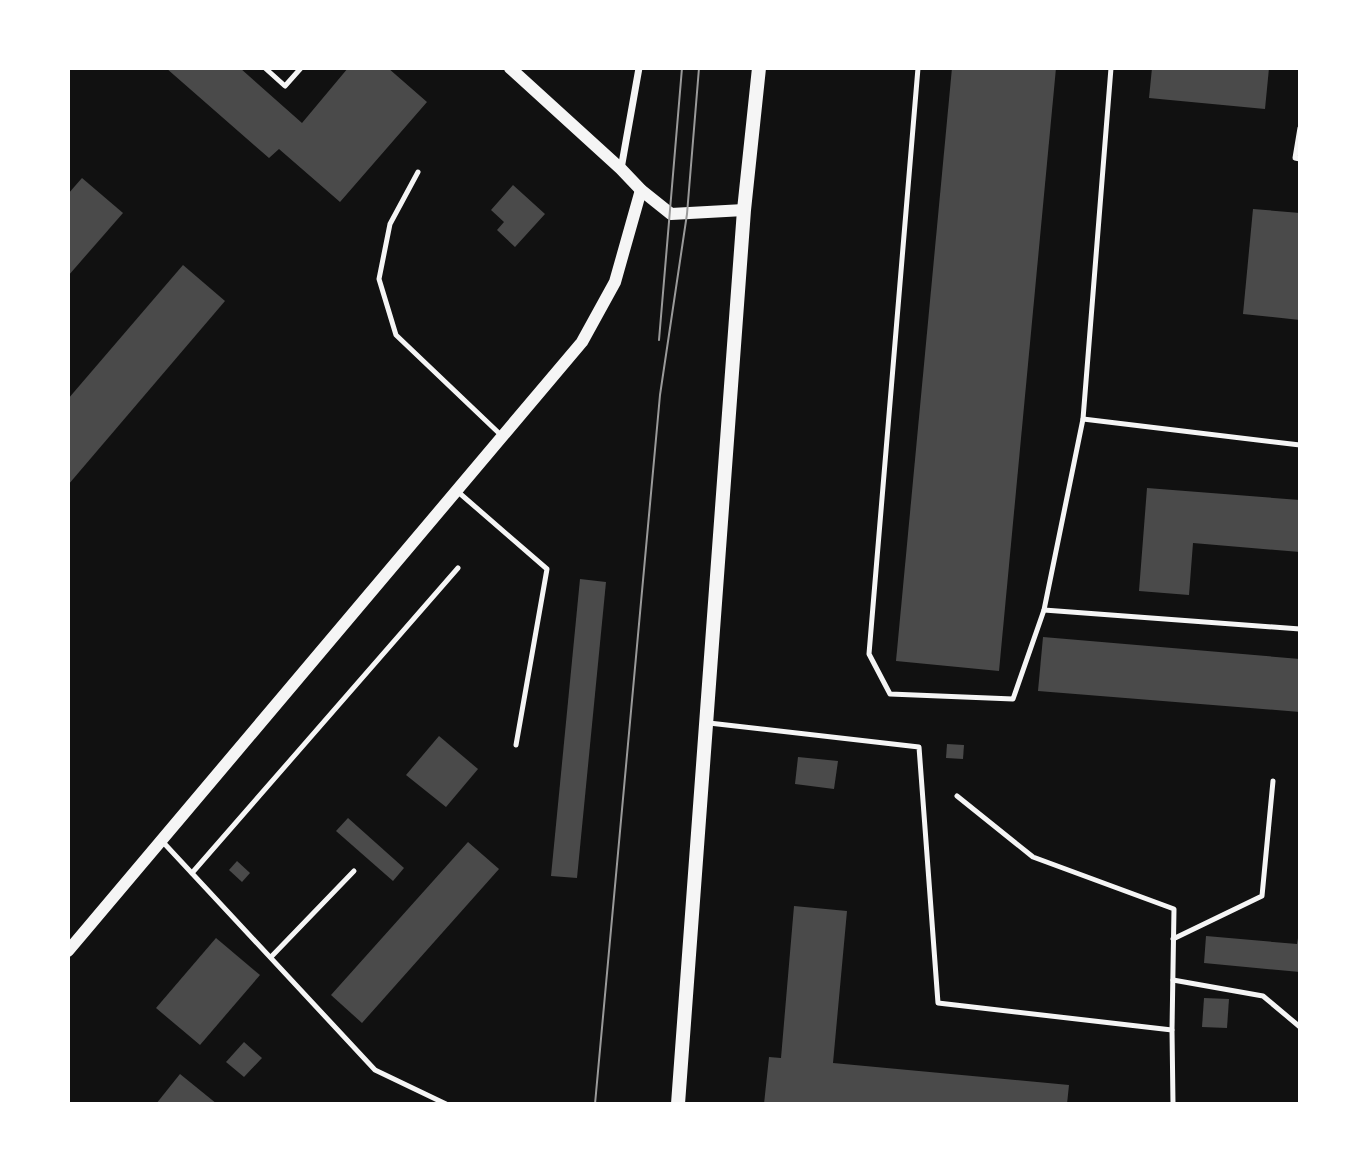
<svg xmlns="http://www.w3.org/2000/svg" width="1368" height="1172" font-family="'IBM Plex Sans',sans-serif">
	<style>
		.building { fill: #4a4a4a }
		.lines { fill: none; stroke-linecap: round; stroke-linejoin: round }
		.service { stroke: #f5f5f5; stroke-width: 5 }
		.minor { stroke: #f5f5f5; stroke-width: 7 }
		.tertiary { stroke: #f5f5f5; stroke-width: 12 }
		.secondary { stroke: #f5f5f5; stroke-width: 14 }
		.tram { stroke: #9a9a9a; stroke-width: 2 }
	</style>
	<rect width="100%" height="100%" fill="#111"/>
	<g class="building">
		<path d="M 166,68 L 240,68 L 302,123 L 348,68 L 388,68 L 427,102 L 340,202 L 279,149 L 269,158 Z"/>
		<path d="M 952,68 L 1056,68 L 999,671 L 896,661 Z"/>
		<path d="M 1152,68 L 1269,68 L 1265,109 L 1149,98 Z"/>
		<path d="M 82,178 L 123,213 L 68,276 L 68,194 Z"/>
		<path d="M 513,185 L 545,214 L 515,247 L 497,230 L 504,222 L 491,210 Z"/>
		<path d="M 1253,209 L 1300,213 L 1300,320 L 1243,314 Z"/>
		<path d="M 183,265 L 225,301 L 68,485 L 68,399 Z"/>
		<path d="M 1147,488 L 1300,500 L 1300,552 L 1193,543 L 1189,595 L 1139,591 Z"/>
		<path d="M 580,579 L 606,582 L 577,878 L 551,876 Z"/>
		<path d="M 1043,637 L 1300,659 L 1300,712 L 1038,691 Z"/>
		<path d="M 439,736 L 478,769 L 446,807 L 406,775 Z"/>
		<path d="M 947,744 L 964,745 L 963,759 L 946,758 Z"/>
		<path d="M 798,757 L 838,761 L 834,789 L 795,784 Z"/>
		<path d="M 348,818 L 404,868 L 393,881 L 336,831 Z"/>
		<path d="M 468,842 L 499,869 L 362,1023 L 331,995 Z"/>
		<path d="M 237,861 L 250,873 L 242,882 L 229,870 Z"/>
		<path d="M 794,906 L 847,911 L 833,1063 L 1069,1085 L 1067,1104 L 764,1104 L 769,1057 L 781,1058 Z"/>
		<path d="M 1206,936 L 1297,944 L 1298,938 L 1300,938 L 1300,972 L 1204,963 Z"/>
		<path d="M 216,938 L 260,975 L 200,1045 L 156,1008 Z"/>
		<path d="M 1204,998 L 1229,999 L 1227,1028 L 1202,1027 Z"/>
		<path d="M 244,1042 L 262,1058 L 244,1077 L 226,1062 Z"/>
		<path d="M 180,1074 L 217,1104 L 156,1104 Z"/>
	</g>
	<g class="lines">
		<g class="service">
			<path d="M 265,68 L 285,86 L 301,68"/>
			<path d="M 918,68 L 869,654 L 890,694 L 1013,699 L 1044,610"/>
			<path d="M 1111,68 L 1083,419 L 1044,610 L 1300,629"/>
			<path d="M 1300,128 L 1295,158 L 1300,159"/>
			<path d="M 418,172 L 390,224 L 379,279 L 396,335 L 503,437"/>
			<path d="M 1083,419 L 1300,445"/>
			<path d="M 457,491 L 547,569 L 516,745"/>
			<path d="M 709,723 L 919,747 L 938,1003 L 1172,1030 L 1173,1104"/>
			<path d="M 957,796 L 1033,857 L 1174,909 L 1172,1030"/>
			<path d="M 162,841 L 375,1070 L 446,1104"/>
			<path d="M 192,873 L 458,568"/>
			<path d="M 1173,939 L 1262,896 L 1273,781"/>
			<path d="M 271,957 L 354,871"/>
			<path d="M 1173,980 L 1263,996 L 1300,1027"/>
		</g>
		<path class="minor" d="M 621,169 L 639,68"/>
		<g class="tertiary">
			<path d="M 510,68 L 621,169 L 641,190 L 671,214 L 744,210"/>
			<path d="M 68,951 L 582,342 L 615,282 L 641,190"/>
		</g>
		<path class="secondary" d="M 678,1104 L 744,210 L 759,68"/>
		<g class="tram">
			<path d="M 659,340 L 682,68"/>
			<path d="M 595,1104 L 660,395 L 687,214 L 699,68"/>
		</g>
	</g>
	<rect width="1368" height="1172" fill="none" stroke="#ffffff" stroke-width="140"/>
</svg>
